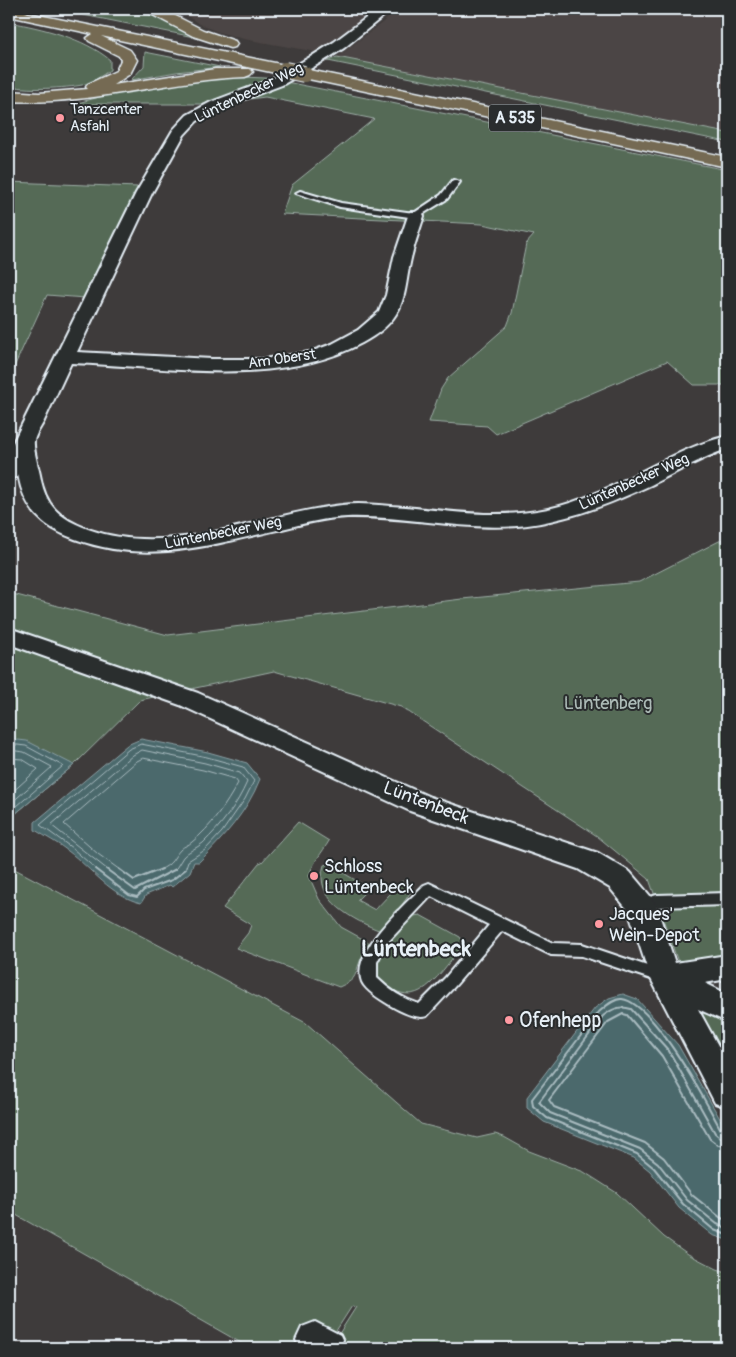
<svg xmlns="http://www.w3.org/2000/svg" width="736" height="1357" font-family="Pangolin,sans-serif">
	<style>
		.built { fill: #4c4544 }
		.green { fill: #546a56; stroke: #9eaea7 }
		.water { fill: #4b696c; stroke: #8a9fa4 }
		.lines { fill: none; stroke-linecap: round; stroke-linejoin: round }
		.shore-far1 { stroke: #a9bbc0; stroke-width: 1 }
		.shore { stroke: #a9bbc0; stroke-width: 2 }
		.lane-casing { stroke: #e8f1f8; stroke-width: 4 }
		.street-casing { stroke: #e8f1f8; stroke-width: 4 }
		.primary-casing { stroke: #e8f1f8; stroke-width: 3 }
		.highway-casing { stroke: #e8f1f8; stroke-width: 3 }
		.lane { fill: #2a2d2e; fill-rule: evenodd }
		.street { fill: #2a2d2e; fill-rule: evenodd }
		.primary { fill: #746b52; fill-rule: evenodd }
		.highway { fill: #746b52; fill-rule: evenodd }
		.highway-bridge-casing { stroke: #e8f1f8; stroke-width: 18; stroke-linecap: butt }
		.highway-bridge { stroke: #746b52; stroke-width: 16 }
		.poi-dot { fill: #ff9aa2; stroke: #2a2d2e; stroke-width: 2 }
		.labels { text-anchor: middle; dominant-baseline: central; stroke-width: 4; stroke-linejoin: round; paint-order: stroke }
		.far-street-label { font-size: 15px; fill: #e8f1f8; stroke: #2a2d2e }
		.far-poi-label { font-size: 15px; fill: #e8f1f8; stroke: #2a2d2e; text-anchor: start }
		.shield { fill: #2a2d2e; stroke: #afb6bb; stroke-width: 1 }
		.shield-label { font-size: 16px; font-weight: bold; fill: #e8f1f8 }
		.park-label { font-size: 18px; fill: #adbbb7; stroke: #2a2d2e }
		.street-label { font-size: 18px; fill: #e8f1f8; stroke: #2a2d2e }
		.poi-label { font-size: 18px; fill: #e8f1f8; stroke: #2a2d2e; text-anchor: start }
		.near-poi-label { font-size: 21px; fill: #e8f1f8; stroke: #2a2d2e; text-anchor: start }
		.district-label { font-size: 22px; font-weight: bold; fill: #e8f1f8; stroke: #2a2d2e }
	</style>
	<rect width="100%" height="100%" fill="#3e3b3b"/>
	<filter id="ink" filterUnits="userSpaceOnUse"><feTurbulence type="fractalNoise" baseFrequency=".02" numOctaves="2"/><feDisplacementMap in="SourceGraphic" scale="10" xChannelSelector="R" yChannelSelector="G"/><feConvolveMatrix kernelMatrix="1 2 1 2 8 2 1 2 1" color-interpolation-filters="sRGB"/></filter>
	<g filter="url(#ink)">
		<g class="built">
			<path d="M 178,9 L 361,9 L 373,12 L 330,45 L 317,52 L 244,39 L 218,32 L 199,24 Z"/>
			<path d="M 400,9 L 727,9 L 727,133 L 337,57 Z"/>
		</g>
		<g class="green">
			<path d="M 59,9 L 145,9 L 204,39 L 68,12 Z"/>
			<path d="M 9,22 C 42,28 84,38 110,60 L 110,70 C 101,76 93,82 82,85 C 68,88 22,91 9,85 Z"/>
			<path d="M 145,52 L 220,67 L 176,72 L 131,80 L 144,66 Z"/>
			<path d="M 337,57 L 727,133 L 727,142 L 328,61 Z"/>
			<path d="M 216,76 L 266,78 L 727,170 L 727,385 L 694,385 L 667,361 L 496,434 L 487,426 L 429,422 L 441,389 L 448,378 L 507,326 L 512,313 L 526,244 L 534,235 L 482,224 L 282,214 L 292,185 L 374,119 L 265,97 L 209,104 L 74,104 L 114,93 Z"/>
			<path d="M 9,182 L 138,187 L 85,298 L 47,295 L 9,378 Z"/>
			<path d="M 727,537 L 727,959 L 725,956 L 678,962 L 649,879 L 597,836 L 401,707 L 274,671 L 140,700 L 74,765 L 9,819 L 9,593 L 168,635 L 462,599 L 639,582 Z"/>
			<path d="M 298,822 L 329,841 C 322,853 313,862 309,876 L 319,899 L 341,927 L 370,943 C 367,949 362,955 360,961 C 354,977 357,979 339,987 L 236,948 L 248,933 L 251,925 L 223,908 L 259,863 L 262,862 Z"/>
			<path d="M 328,864 L 369,888 L 357,900 L 375,910 L 402,881 L 413,889 L 399,909 L 397,909 L 392,914 L 394,916 L 381,931 C 355,921 312,900 324,865 Z"/>
			<path d="M 9,866 L 306,1023 L 421,1124 L 477,1138 L 495,1134 L 504,1137 L 529,1151 L 584,1172 L 617,1193 L 664,1237 L 688,1254 L 717,1269 L 727,1272 L 727,1348 L 330,1348 L 356,1307 L 352,1306 L 325,1348 L 250,1348 L 9,1211 Z"/>
			<path d="M 420,915 L 460,937 L 463,942 L 462,946 C 450,960 437,982 420,991 C 410,996 401,994 391,989 C 353,970 398,933 414,916 Z"/>
			<path d="M 713,1013 L 727,1019 L 727,1069 L 706,1032 L 700,1014 Z"/>
		</g>
		<g class="water">
			<path d="M 9,739 L 27,741 L 74,765 L 9,819 Z"/>
			<path d="M 141,739 L 208,752 L 247,763 L 260,779 C 247,812 224,837 199,862 L 194,862 L 190,872 L 172,887 L 170,885 L 146,895 L 141,903 C 111,896 92,869 68,851 C 58,843 46,837 35,830 L 35,822 L 127,745 Z"/>
			<path d="M 623,994 L 637,999 L 678,1045 L 727,1131 L 727,1240 L 712,1235 L 679,1208 L 650,1171 L 634,1158 L 544,1122 L 527,1108 L 527,1097 L 595,1008 L 609,998 Z"/>
		</g>
		<g class="lines">
			<g class="shore-far1">
				<path d="M 9,744 L 26,746 L 63,766 L 9,813"/>
				<path d="M 9,750 L 24,752 L 52,767 L 9,805"/>
				<path d="M 9,758 L 22,759 L 38,769 L 9,795"/>
				<path d="M 97,870 L 72,848 L 40,825 L 129,749 L 141,744 L 207,757 L 243,767 L 254,781 L 245,799 L 222,832 L 205,850 L 188,861 L 185,870"/>
				<path d="M 108,870 L 51,825 L 133,755 L 142,750 L 205,763 L 240,773 L 247,782 C 237,805 221,826 203,843 C 197,848 188,851 183,857 C 180,861 178,866 175,870"/>
				<path d="M 120,870 L 98,854 L 64,824 L 137,761 L 143,758 L 203,770 L 235,779 L 238,783 C 226,805 211,827 192,842 C 189,845 184,846 181,849 C 172,858 174,864 159,870"/>
			</g>
			<g class="shore">
				<path d="M 95,869 L 129,895 L 137,897 L 144,890 L 172,880 L 186,869"/>
				<path d="M 106,869 L 135,890 L 176,869"/>
				<path d="M 119,869 L 134,880 L 162,869"/>
				<path d="M 727,1132 L 721,1130 C 706,1102 654,1003 622,999 C 614,998 605,1007 599,1012 L 532,1099 L 533,1106 L 547,1118 L 637,1154 L 654,1168 L 683,1204 L 714,1230 L 727,1235"/>
				<path d="M 727,1139 L 721,1138 L 715,1133 L 669,1051 L 631,1009 C 620,1005 612,1009 603,1016 L 539,1102 L 550,1113 L 640,1149 L 658,1163 L 687,1200 L 717,1224 L 727,1228"/>
				<path d="M 727,1146 L 718,1145 L 710,1139 L 662,1056 L 627,1015 L 623,1014 L 608,1022 L 549,1100 L 554,1107 L 645,1143 L 664,1158 L 692,1195 L 721,1218 L 727,1220"/>
			</g>
			<defs>
				<g id="lane">
					<path d="M 453,180 L 460,182 L 447,199 L 416,218 L 340,207 L 296,193 L 300,191 L 341,203 L 414,213 L 441,195 Z"/>
					<path d="M 429,883 L 553,943 L 582,944 L 668,973 L 671,977 L 668,981 L 663,983 L 582,956 L 551,955 L 502,931 L 455,986 L 427,1016 C 416,1020 398,1010 388,1004 C 380,999 366,991 362,982 C 350,951 405,905 424,885 ZM 431,896 L 489,925 L 445,978 L 419,1004 C 403,999 389,990 377,978 L 377,962 L 386,944 Z"/>
					<path d="M 727,893 L 727,905 L 657,907 L 641,911 L 636,909 L 634,905 L 636,901 L 657,895 Z"/>
				</g>
				<g id="street">
					<path d="M 378,9 L 392,9 L 344,48 L 322,62 L 282,85 L 221,108 L 197,121 L 184,135 L 152,193 L 77,352 L 212,359 L 264,359 L 310,352 L 332,344 L 358,330 L 379,312 L 386,295 L 394,257 L 408,216 L 410,212 L 422,212 L 424,216 C 419,232 413,247 410,263 C 406,280 406,299 396,314 C 388,327 375,336 362,343 C 277,389 164,366 71,363 C 62,382 53,402 44,421 C 41,427 35,435 34,441 C 33,450 38,465 40,475 C 45,506 59,518 88,529 C 172,559 259,514 342,505 C 363,502 386,506 406,507 C 453,512 501,519 548,509 C 612,495 666,451 727,436 L 727,449 C 701,458 676,472 651,485 C 618,500 585,514 550,521 C 482,537 415,515 347,517 C 326,518 306,523 286,528 C 214,544 148,566 75,539 C 42,527 24,509 18,474 L 17,477 L 9,478 L 9,451 L 136,193 L 173,130 L 187,115 L 211,102 L 272,79 L 312,56 L 334,42 Z"/>
					<path d="M 9,628 L 198,693 L 430,797 L 598,853 L 630,872 L 651,897 L 656,905 L 675,963 L 727,955 L 727,979 L 705,983 L 727,994 L 727,1022 L 698,1009 L 727,1062 L 727,1107 L 715,1103 L 650,977 L 628,910 L 610,888 L 578,869 L 410,811 L 180,705 L 9,644 Z"/>
					<path d="M 315,1322 L 340,1335 L 346,1348 L 300,1348 L 296,1340 L 302,1327 Z"/>
				</g>
				<path id="primary" d="M 9,9 L 29,9 L 27,12 L 9,16 Z"/>
				<g id="highway">
					<path d="M 9,9 L 285,65 L 290,67 L 293,70 L 290,73 L 285,75 L 101,36 L 130,50 L 137,60 L 130,74 L 113,85 L 215,69 L 250,69 L 253,72 L 250,75 L 245,77 C 165,80 90,106 9,101 L 9,91 L 39,93 L 88,89 L 86,87 L 88,84 L 116,71 L 121,60 L 119,56 L 89,41 L 87,38 L 93,34 L 9,16 Z"/>
					<path d="M 145,9 L 162,9 L 203,30 L 235,41 L 237,44 L 235,47 L 230,48 L 193,36 L 147,12 Z"/>
					<path d="M 304,69 L 727,157 L 727,167 L 299,77 L 296,74 L 299,71 Z"/>
				</g>
			</defs>
			<use href="#lane" class="lane-casing"/>
			<use href="#street" class="street-casing"/>
			<use href="#primary" class="primary-casing"/>
			<use href="#highway" class="highway-casing"/>
			<use href="#lane" class="lane"/>
			<use href="#street" class="street"/>
			<use href="#primary" class="primary"/>
			<use href="#highway" class="highway"/>
			<defs>
				<path id="highway-bridge" d="M 285,70 L 304,74"/>
			</defs>
			<use href="#highway-bridge" class="highway-bridge-casing"/>
			<use href="#highway-bridge" class="highway-bridge"/>
		</g>
	</g>
	<g class="poi-dot">
		<circle cx="60" cy="118" r="5"/>
		<circle cx="314" cy="876" r="5"/>
		<circle cx="599" cy="924" r="5"/>
		<circle cx="509" cy="1020" r="5"/>
	</g>
	<g class="labels">
		<g class="far-street-label">
			<text transform="translate(249 93) rotate(-26)">Lüntenbecker Weg</text>
			<text transform="translate(282 359) rotate(-8)">Am Oberst</text>
			<text transform="translate(634 482) rotate(-24)">Lüntenbecker Weg</text>
			<text transform="translate(223 533) rotate(-11)">Lüntenbecker Weg</text>
		</g>
		<g class="far-poi-label">
			<text x="70" y="109">Tanzcenter<tspan x="70" dy="17">Asfahl</tspan></text>
		</g>
		<rect class="shield" x="489" y="104.5" width="52" height="27" rx="4"/>
		<g class="shield-label">
			<text x="515" y="118">A 535</text>
		</g>
		<g class="park-label">
			<text x="608" y="703">Lüntenberg</text>
		</g>
		<g class="street-label">
			<text transform="translate(426 803) rotate(21)">Lüntenbeck</text>
		</g>
		<g class="poi-label">
			<text x="324" y="866">Schloss<tspan x="324" dy="21">Lüntenbeck</tspan></text>
			<text x="609" y="914">Jacques'<tspan x="609" dy="21">Wein-Depot</tspan></text>
		</g>
		<g class="near-poi-label">
			<text x="519" y="1020">Ofenhepp</text>
		</g>
		<g class="district-label">
			<text x="416" y="949">Lüntenbeck</text>
		</g>
	</g>
	<rect width="736" height="1357" fill="none" stroke="#2a2d2e" stroke-width="30"/>
	<rect x="15" y="15" width="706" height="1327" fill="none" stroke="#e8f1f8" stroke-width="2" filter="url(#ink)"/>
</svg>
